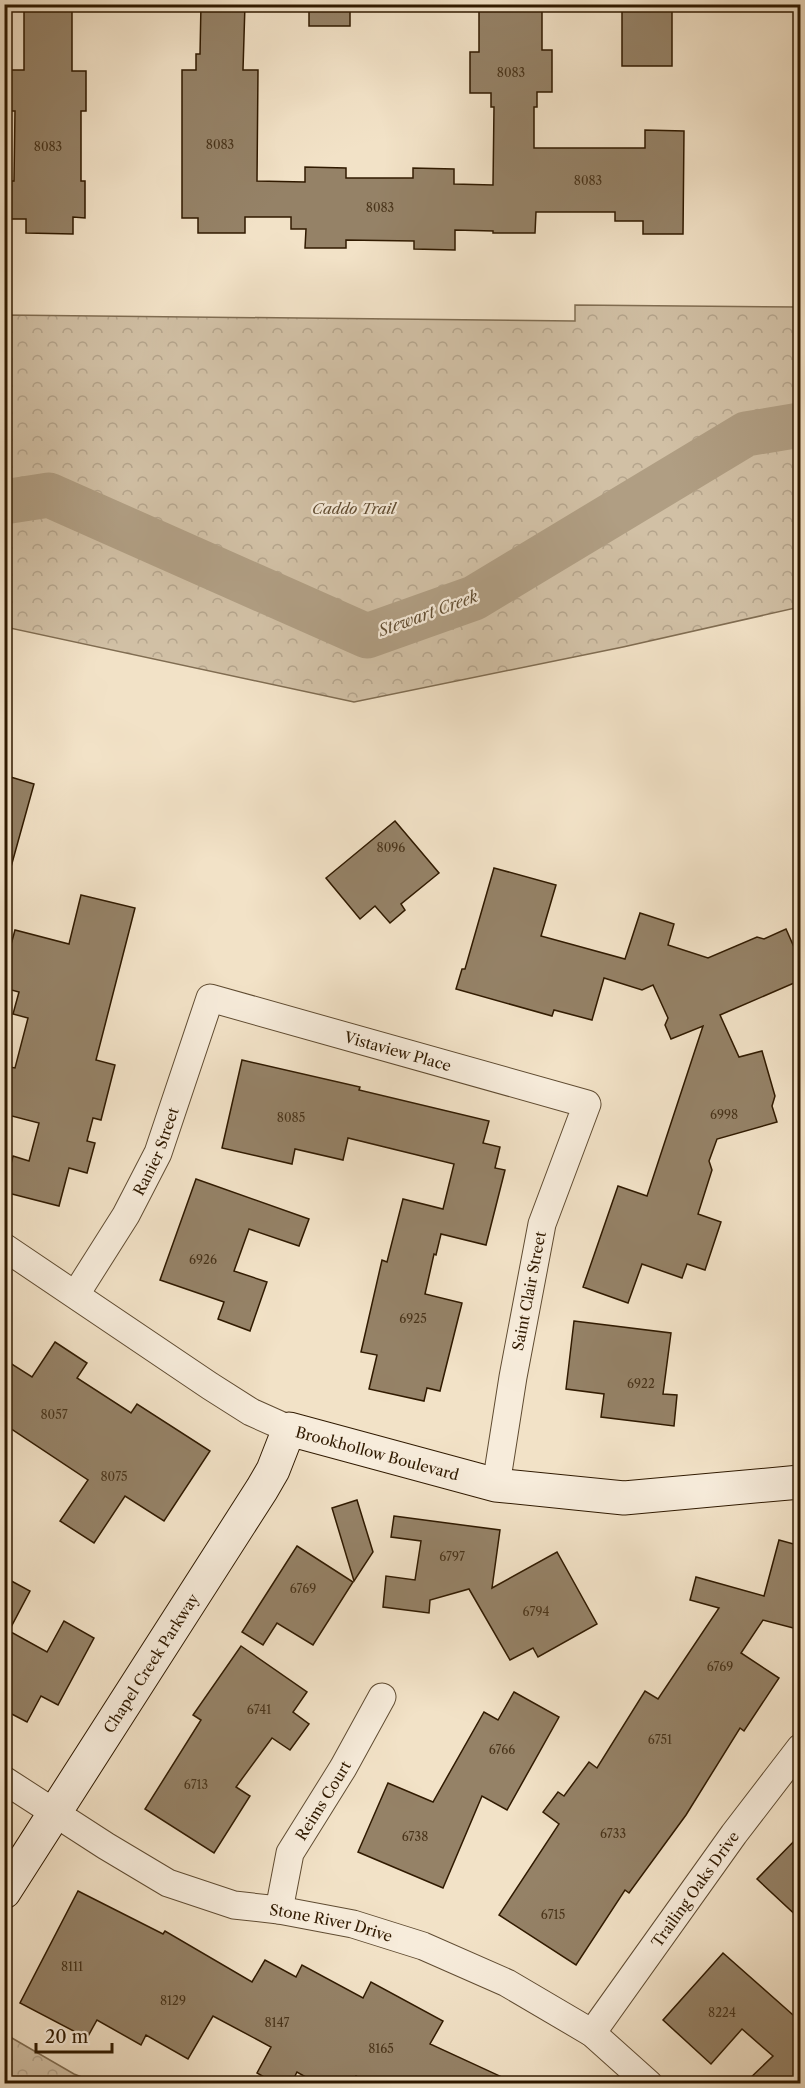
<svg xmlns="http://www.w3.org/2000/svg" width="805" height="2088" font-family="'Libre Caslon Text',serif">
	<style>
		.forest { fill: url(#forest-crowns); stroke: #806d52; stroke-width: 1.5 }
		.lines { fill: none; stroke-linecap: round; stroke-linejoin: round }
		.river { stroke: #b09e83; stroke-width: 45 }
		.building { fill: #958267; stroke: #301a00; stroke-width: 1.5 }
		.street-casing { stroke: #604c32; stroke-width: 29 }
		.secondary-casing { stroke: #301a00; stroke-width: 35 }
		.street { stroke: #f7ecdb; stroke-width: 27 }
		.secondary { stroke: #f7ecdb; stroke-width: 33 }
		.labels { text-anchor: middle; dominant-baseline: central; stroke-width: 4.5; stroke-linejoin: round; paint-order: stroke }
		.number-label { font-size: 12px; fill: #49341a }
		.park-label { font-size: 15px; font-style: italic; fill: #604c32; stroke: #f7ecdb }
		.street-label { font-size: 15px; fill: #301a00; stroke: #f7ecdb }
		.water-label { font-size: 16px; font-style: italic; fill: #634f34; stroke: #f7ecdb }
	</style>
	<defs>
		<pattern id="forest-crowns" width="20" height="18" patternUnits="userSpaceOnUse" patternTransform="scale(1.5)"><rect width="20" height="18" fill="#d1c0a5"/><path d="M2 6a3 3 0 1 1 6 0M12 15a3 3 0 1 1 6 0" fill="none" stroke="#b4a48c"/></pattern>
	</defs>
	<rect width="100%" height="100%" fill="#f2e2c7"/>
	<filter id="stains"><feTurbulence type="fractalNoise" baseFrequency=".00333" numOctaves="4"/><feColorMatrix values="0 0 0 0 .2 0 0 0 0 .09 0 0 0 0 .02 0 0 0 .5 -.17"/></filter>
	<radialGradient id="worn" r=".72"><stop offset=".6" stop-color="#630" stop-opacity="0"/><stop offset="1" stop-color="#630" stop-opacity=".3"/></radialGradient>
	<g class="forest">
		<path d="M 575,305 L 800,307 L 800,607 L 623,647 L 354,702 L 5,627 L 5,315 L 575,321 Z"/>
		<path d="M 5,2034 L 74,2074 L 97,2083 L 5,2083 Z"/>
	</g>
	<g class="lines">
		<path class="river" d="M 4,502 L 49,495 L 367,636 L 474,598 L 746,434 L 800,425"/>
	</g>
	<g class="building">
		<path d="M 24,4 L 72,4 L 72,71 L 86,71 L 86,111 L 81,111 L 81,181 L 85,181 L 85,218 L 73,217 L 73,234 L 26,233 L 26,219 L 10,219 L 10,181 L 14,181 L 15,111 L 10,111 L 10,70 L 24,70 Z"/>
		<path d="M 201,4 L 245,4 L 243,70 L 258,70 L 257,181 L 305,182 L 305,167 L 346,168 L 346,178 L 413,178 L 413,168 L 454,169 L 454,184 L 493,185 L 494,107 L 491,107 L 491,93 L 470,93 L 470,52 L 479,52 L 479,4 L 542,4 L 542,50 L 552,50 L 552,92 L 537,92 L 537,107 L 534,107 L 534,148 L 645,148 L 645,130 L 684,131 L 683,234 L 643,234 L 643,221 L 615,221 L 615,212 L 536,212 L 535,233 L 493,233 L 493,231 L 455,230 L 455,250 L 414,249 L 414,241 L 346,240 L 346,248 L 305,248 L 306,229 L 291,229 L 291,217 L 245,217 L 245,233 L 198,233 L 198,218 L 182,218 L 182,70 L 196,70 L 196,54 L 200,54 Z"/>
		<rect x="309" y="4" width="41" height="22"/>
		<rect x="622" y="4" width="50" height="62"/>
		<path d="M 4,775 L 34,784 L 11,867 L 4,866 Z"/>
		<path d="M 395,821 L 439,873 L 401,904 L 405,910 L 390,923 L 375,906 L 360,919 L 326,878 Z"/>
		<path d="M 494,868 L 556,885 L 541,936 L 625,959 L 640,913 L 674,924 L 668,945 L 708,958 L 757,937 L 764,939 L 786,929 L 801,963 L 801,980 L 720,1015 L 739,1057 L 762,1051 L 775,1096 L 772,1106 L 777,1122 L 717,1139 L 709,1161 L 712,1170 L 698,1214 L 721,1222 L 705,1270 L 687,1264 L 682,1278 L 642,1264 L 628,1303 L 583,1287 L 618,1186 L 647,1196 L 703,1026 L 671,1039 L 665,1025 L 668,1018 L 653,985 L 642,990 L 604,978 L 592,1020 L 554,1010 L 552,1016 L 456,989 L 462,969 L 465,969 Z"/>
		<path d="M 81,895 L 135,908 L 96,1060 L 115,1065 L 101,1120 L 93,1118 L 87,1141 L 95,1143 L 87,1173 L 69,1168 L 59,1206 L 4,1192 L 13,1156 L 29,1161 L 39,1123 L 4,1114 L 4,1066 L 15,1068 L 28,1018 L 13,1014 L 19,992 L 4,988 L 4,970 L 15,930 L 69,944 Z"/>
		<path d="M 242,1060 L 360,1087 L 359,1090 L 489,1121 L 483,1143 L 500,1147 L 495,1168 L 505,1170 L 486,1245 L 441,1234 L 436,1255 L 434,1254 L 425,1294 L 462,1303 L 440,1391 L 427,1388 L 424,1401 L 369,1389 L 377,1355 L 361,1352 L 382,1260 L 387,1262 L 403,1199 L 443,1209 L 454,1164 L 348,1138 L 343,1160 L 295,1149 L 292,1164 L 222,1148 Z"/>
		<path d="M 196,1179 L 309,1219 L 299,1246 L 249,1229 L 234,1271 L 267,1282 L 250,1331 L 218,1319 L 224,1302 L 160,1280 Z"/>
		<path d="M 574,1321 L 671,1333 L 663,1394 L 677,1395 L 674,1426 L 601,1417 L 604,1394 L 566,1389 Z"/>
		<path d="M 55,1342 L 87,1363 L 77,1378 L 131,1413 L 137,1404 L 210,1451 L 164,1521 L 125,1496 L 94,1543 L 60,1521 L 88,1480 L 4,1424 L 4,1359 L 32,1377 Z"/>
		<path d="M 357,1500 L 373,1552 L 354,1581 L 332,1508 Z"/>
		<path d="M 394,1516 L 500,1530 L 492,1588 L 557,1552 L 597,1624 L 538,1657 L 533,1648 L 510,1660 L 469,1589 L 430,1600 L 429,1613 L 383,1607 L 386,1576 L 415,1580 L 421,1541 L 391,1537 Z"/>
		<path d="M 779,1540 L 801,1546 L 801,1630 L 763,1620 L 741,1653 L 779,1678 L 744,1731 L 740,1728 L 686,1815 L 629,1893 L 625,1890 L 576,1965 L 499,1915 L 559,1824 L 543,1812 L 558,1792 L 564,1796 L 589,1762 L 597,1768 L 645,1691 L 658,1699 L 719,1608 L 690,1600 L 696,1577 L 764,1596 Z"/>
		<path d="M 297,1546 L 353,1582 L 313,1645 L 277,1623 L 263,1645 L 242,1632 Z"/>
		<path d="M 4,1577 L 30,1591 L 9,1631 L 47,1652 L 64,1621 L 94,1638 L 58,1705 L 41,1696 L 27,1722 L 4,1710 Z"/>
		<path d="M 241,1646 L 307,1692 L 293,1712 L 309,1724 L 290,1750 L 272,1738 L 236,1787 L 250,1796 L 214,1853 L 145,1809 L 201,1720 L 193,1715 Z"/>
		<path d="M 514,1692 L 559,1717 L 507,1810 L 482,1796 L 443,1888 L 358,1852 L 388,1783 L 433,1802 L 484,1712 L 498,1720 Z"/>
		<path d="M 801,1834 L 801,1920 L 757,1879 Z"/>
		<path d="M 78,1891 L 163,1934 L 165,1931 L 252,1982 L 265,1960 L 296,1977 L 302,1965 L 363,1998 L 371,1982 L 443,2021 L 430,2044 L 517,2084 L 370,2084 L 356,2076 L 352,2084 L 318,2084 L 297,2072 L 291,2084 L 276,2084 L 257,2073 L 271,2047 L 213,2016 L 188,2059 L 146,2035 L 141,2045 L 97,2020 L 87,2038 L 20,2003 Z"/>
		<path d="M 723,1953 L 801,2022 L 801,2084 L 744,2084 L 773,2056 L 742,2029 L 711,2064 L 663,2020 Z"/>
	</g>
	<g class="lines">
		<defs>
			<g id="street">
				<path d="M 4,1247 L 210,1386 L 251,1412 L 289,1429"/>
				<path id="s1" d="M 76,1294 L 126,1215 L 158,1153 L 210,998 L 587,1104 L 542,1224 L 513,1377 L 496,1485"/>
				<path id="s2" d="M 4,1780 L 106,1846 L 168,1883 L 234,1905 L 279,1910 L 353,1924 L 423,1946 L 507,1983 L 592,2033 L 649,2084"/>
				<path id="s3" d="M 279,1910 L 290,1853 L 343,1768 L 382,1697"/>
				<path id="s4" d="M 592,2033 L 734,1834 L 800,1748"/>
			</g>
			<g id="secondary">
				<path id="s5" d="M 4,1892 L 262,1489 L 273,1470 L 289,1429 L 496,1485 L 624,1498 L 800,1482"/>
			</g>
		</defs>
		<use href="#street" class="street-casing"/>
		<use href="#secondary" class="secondary-casing"/>
		<use href="#street" class="street"/>
		<use href="#secondary" class="secondary"/>
	</g>
	<g class="labels">
		<g class="number-label">
			<text x="511" y="72">8083</text>
			<text x="220" y="144">8083</text>
			<text x="48" y="146">8083</text>
			<text x="588" y="180">8083</text>
			<text x="380" y="207">8083</text>
			<text x="391" y="847">8096</text>
			<text x="724" y="1114">6998</text>
			<text x="291" y="1117">8085</text>
			<text x="203" y="1259">6926</text>
			<text x="413" y="1318">6925</text>
			<text x="641" y="1383">6922</text>
			<text x="54" y="1414">8057</text>
			<text x="114" y="1476">8075</text>
			<text x="452" y="1556">6797</text>
			<text x="303" y="1588">6769</text>
			<text x="536" y="1611">6794</text>
			<text x="720" y="1666">6769</text>
			<text x="259" y="1709">6741</text>
			<text x="660" y="1739">6751</text>
			<text x="502" y="1749">6766</text>
			<text x="196" y="1784">6713</text>
			<text x="613" y="1833">6733</text>
			<text x="415" y="1836">6738</text>
			<text x="553" y="1914">6715</text>
			<text x="72" y="1966">8111</text>
			<text x="173" y="2000">8129</text>
			<text x="722" y="2012">8224</text>
			<text x="277" y="2022">8147</text>
			<text x="381" y="2048">8165</text>
		</g>
		<g class="park-label">
			<text x="354" y="508">Caddo Trail</text>
		</g>
		<g class="street-label">
			<text stroke="none"><textPath href="#s1" startOffset="522">Vistaview Place</textPath></text>
			<text stroke="none"><textPath href="#s1" startOffset="164">Ranier Street</textPath></text>
			<text transform="translate(529 1291) rotate(-79)">Saint Clair Street</text>
			<text stroke="none"><textPath href="#s5" startOffset="636">Brookhollow Boulevard</textPath></text>
			<text stroke="none"><textPath href="#s5" startOffset="272">Chapel Creek Parkway</textPath></text>
			<text stroke="none"><textPath href="#s3" startOffset="120">Reims Court</textPath></text>
			<text stroke="none"><textPath href="#s4" startOffset="177">Trailing Oaks Drive</textPath></text>
			<text stroke="none"><textPath href="#s2" startOffset="362">Stone River Drive</textPath></text>
		</g>
		<g class="water-label">
			<text transform="translate(428 613) rotate(-20)">Stewart Creek</text>
		</g>
	</g>
	<rect width="805" height="2088" fill="none" stroke="#f2e2c7" stroke-width="24"/>
	<rect x="6" y="6" width="793" height="2076" fill="none" stroke="#301a00" stroke-width="3"/>
	<rect x="12" y="12" width="781" height="2064" fill="none" stroke="#301a00" stroke-width="1.5"/>
	<path d="M36 2043v9h76v-9" fill="none" stroke="#301a00" stroke-width="3"/>
	<text x="45" y="2043" font-size="18" fill="#301a00" stroke="#f7ecdb" stroke-width="4.5" paint-order="stroke">20 m</text>
	<rect width="100%" height="100%" filter="url(#stains)"/>
	<rect width="100%" height="100%" fill="url(#worn)"/>
</svg>
